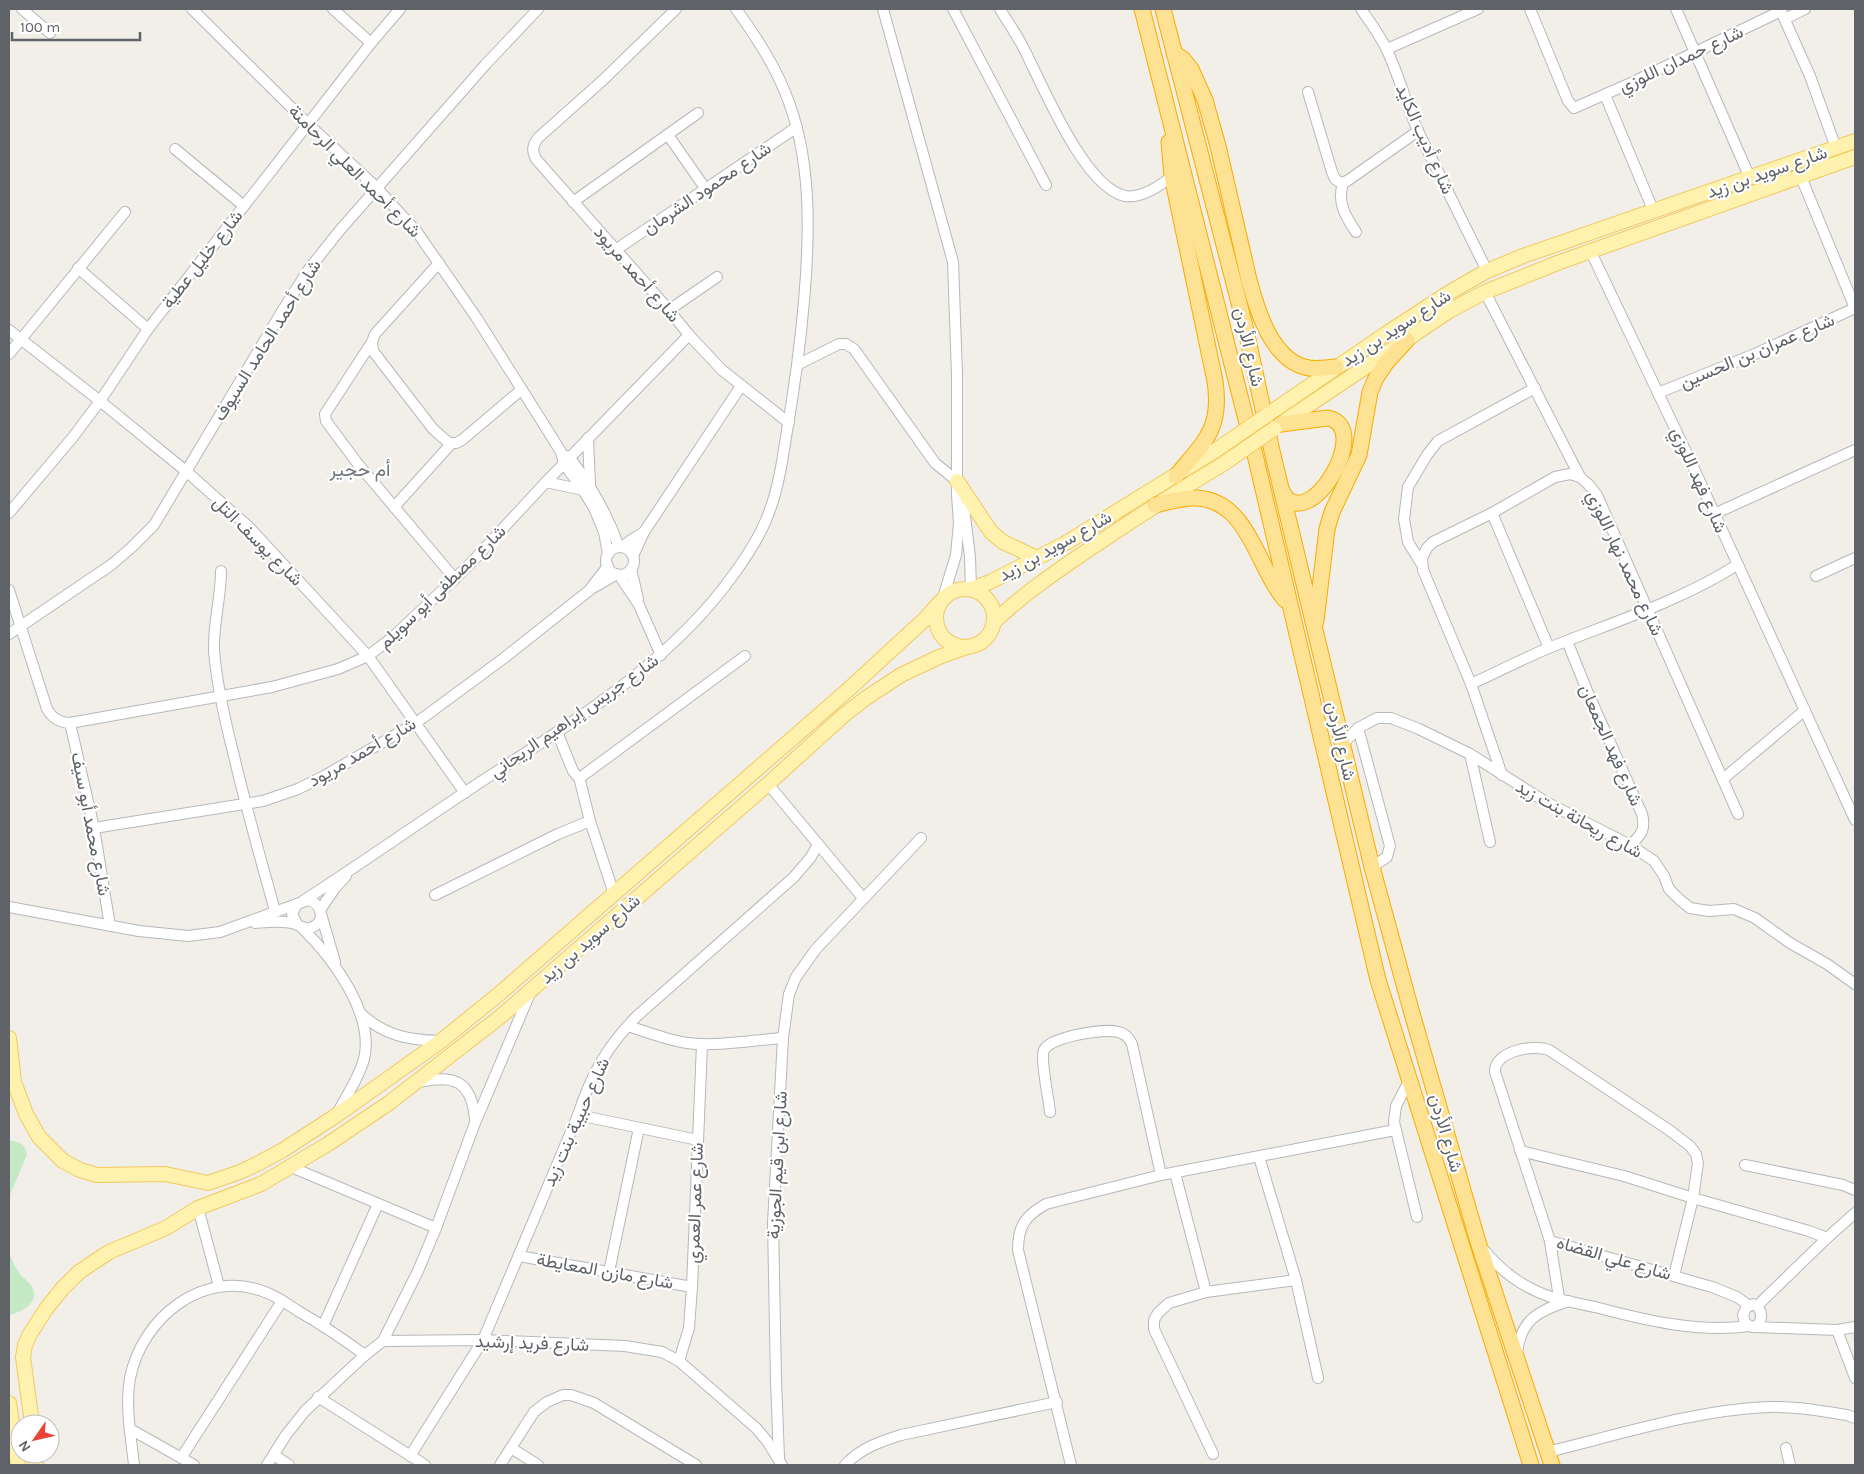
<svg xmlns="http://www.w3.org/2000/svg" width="1864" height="1474" font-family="Karla,Vazirmatn,sans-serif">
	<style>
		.green { fill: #c5e8c5 }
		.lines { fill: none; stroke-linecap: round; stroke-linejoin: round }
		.minor-casing { stroke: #b5b8bc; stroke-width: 12 }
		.major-casing { stroke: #f2c960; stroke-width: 16 }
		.highway-casing { stroke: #f9ab00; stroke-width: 17 }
		.minor { stroke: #fff; stroke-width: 10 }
		.major { stroke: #fff2af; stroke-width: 14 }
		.highway { stroke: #fde293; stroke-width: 15 }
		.major-bridge-casing { stroke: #f2c960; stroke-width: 16; stroke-linecap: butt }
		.major-bridge { stroke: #fff2af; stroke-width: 14 }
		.labels { text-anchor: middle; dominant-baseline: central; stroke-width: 4.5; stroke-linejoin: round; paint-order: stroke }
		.street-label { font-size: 18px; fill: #5f6368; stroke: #fff }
		.neighbourhood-label { font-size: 19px; fill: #70757a; stroke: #fff }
	</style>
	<rect width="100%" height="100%" fill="#f1efe8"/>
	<g class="green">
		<path d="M 9,1140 C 19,1142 26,1144 27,1155 L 9,1197 Z"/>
		<path d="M 9,1253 C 12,1260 15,1267 20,1274 C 24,1279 31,1283 33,1289 C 39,1304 20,1313 9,1315 Z"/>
	</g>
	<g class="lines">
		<defs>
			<g id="minor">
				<path d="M 22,9 L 50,33"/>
				<path d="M 192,9 L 308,124 L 377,188 L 417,232 L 476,317 L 548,431 L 561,452 L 564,464 L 583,490 L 594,508 L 604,532 L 608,554"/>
				<path d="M 333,9 L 371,43"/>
				<path d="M 676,9 L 603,80 L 538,138 C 532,146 532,151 536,159 L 669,310 L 689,335 L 722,370 L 789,423"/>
				<path d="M 883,9 L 953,262 L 957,375 L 957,495 L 959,523 L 956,555 L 943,598"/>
				<path d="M 953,9 L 1046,185"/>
				<path d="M 1000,9 C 1007,21 1015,32 1022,45 C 1041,81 1083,187 1125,196 C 1143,199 1163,184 1176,173"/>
				<path d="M 1361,9 C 1370,22 1379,34 1386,48 C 1399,75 1406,104 1418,131 L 1487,271"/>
				<path d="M 1530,9 L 1568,101 L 1574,108 L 1633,82 L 1781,11"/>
				<path d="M 1676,9 L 1750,178"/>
				<path d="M 1780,9 L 1810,76 L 1836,148"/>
				<path d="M 1785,19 L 1805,9"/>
				<path d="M 1387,49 L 1478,9"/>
				<path d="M 1308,92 L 1332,172 L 1335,179 L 1341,183 L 1347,181 L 1418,131"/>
				<path d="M 1605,95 L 1654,212"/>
				<path d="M 668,135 L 705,188"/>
				<path d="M 175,149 L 244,206"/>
				<path d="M 1801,177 L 1855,308"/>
				<path d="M 1343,183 C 1337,202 1345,216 1356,232"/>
				<path d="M 573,202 L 698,113"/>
				<path d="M 617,249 L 797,127"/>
				<path d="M 1591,252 L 1689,458 L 1855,820"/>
				<path d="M 439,263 L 375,334 L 372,342 L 373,351 L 433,429 L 449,443 L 456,443 L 462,440 L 521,390"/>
				<path d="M 78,268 L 148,329"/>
				<path d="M 1485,292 L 1580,477"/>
				<path d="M 669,310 L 717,277"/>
				<path d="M 9,330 L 100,401 L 187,472 L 250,528 L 368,656 L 465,793"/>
				<path d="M 372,342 L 325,414 L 326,421 L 358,464 L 455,579"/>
				<path d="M 9,354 L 125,212"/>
				<path d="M 799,364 L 839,344 L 846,344 L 854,349 L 935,463 L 957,481 L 958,485"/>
				<path d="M 1658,393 L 1755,354 L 1855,308"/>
				<path d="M 588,438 L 590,485"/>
				<path d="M 566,456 L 570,458 C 592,487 607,513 619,547"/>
				<path d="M 546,482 L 583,490"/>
				<path d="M 394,507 L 451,444"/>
				<path d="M 964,508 L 970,557 L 971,589"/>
				<path d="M 9,513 L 73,437 L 100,401 L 148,329 L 371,43 L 400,9"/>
				<path d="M 1492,513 L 1549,648"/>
				<path d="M 1714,514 L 1855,450"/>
				<path d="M 622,547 L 631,540 L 644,532"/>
				<circle cx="620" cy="561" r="14"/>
				<path d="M 633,556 L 644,532 L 741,386"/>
				<path d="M 1421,563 L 1408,542 L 1404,519 L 1408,487 L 1427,455 L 1438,441 L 1535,388"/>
				<path d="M 631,569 L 638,599"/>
				<path d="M 221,571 C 221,598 213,623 214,651 C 217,687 225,721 234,756 C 246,808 261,860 275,911"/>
				<path d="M 619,575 L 639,605 L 661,655"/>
				<path d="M 1816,576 L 1855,558"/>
				<path d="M 591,588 L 608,566"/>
				<path d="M 9,590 L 47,709 C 53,719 59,722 70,723 L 272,687 L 338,669 L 368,656 L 393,637 L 470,564 L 546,482 L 689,335"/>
				<path d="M 9,634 L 111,565 L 131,548 L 154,525 L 281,313 L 309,269 L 340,230 L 377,188 L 486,64 L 538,9"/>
				<path d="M 1567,641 L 1588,693 L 1642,814 C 1646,829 1641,836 1630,845"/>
				<path d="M 1471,684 C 1498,672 1524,658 1551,647 C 1614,622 1680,601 1737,565"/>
				<path d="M 70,723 L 94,828 L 110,926"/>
				<path d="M 1358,728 L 1390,846 L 1387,857 L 1372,867"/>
				<path d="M 557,732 L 573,771 L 577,776 L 581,777 L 745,656"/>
				<path d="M 1342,745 L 1358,728 L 1377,718 L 1391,718 L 1419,729 L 1470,754 L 1546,802 L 1630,845 L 1654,861 L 1664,876 L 1669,889 L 1680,900 L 1690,908 L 1709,911 L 1734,909 L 1755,918 L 1790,943 L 1827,964 L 1855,984"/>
				<path d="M 1470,754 L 1490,842"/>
				<path d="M 1502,775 L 1471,684 L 1423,570 L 1422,558 L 1427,548 L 1433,542 L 1492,513 L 1555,477 L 1570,474 L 1580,477 L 1588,484 L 1597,495 L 1738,814"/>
				<path d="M 1723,779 L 1805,710"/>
				<path d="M 768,784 L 863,898"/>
				<path d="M 590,821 L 614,894"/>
				<path d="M 94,828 L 263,801 L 298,789 L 324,776 L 416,723 L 504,658 L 591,589 L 617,574"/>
				<path d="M 435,895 L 558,834 L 590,821 L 579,777"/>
				<path d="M 303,901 C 362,863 420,822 479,783 C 571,723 669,665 734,574 C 747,556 760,537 768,515 C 778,490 782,463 786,437 C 794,391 800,348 804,301 C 810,232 812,157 785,92 C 773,62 755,35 736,9"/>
				<path d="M 9,907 L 139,931 L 188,936 L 220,932 L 297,904"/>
				<path d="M 320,910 L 335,888 L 346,876"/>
				<path d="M 321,914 L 335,962"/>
				<path d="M 255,923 C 268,922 283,920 295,924 C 301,926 304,929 310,928 C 327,923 322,903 308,900 L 297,904 L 292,914 L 297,924"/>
				<path d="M 302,928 C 332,957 375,1014 364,1059 C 359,1078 346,1096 337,1114"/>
				<path d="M 360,1013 C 385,1036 408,1040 441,1041"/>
				<path d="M 628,1026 C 647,1032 667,1040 687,1043 C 716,1047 754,1040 783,1038"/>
				<path d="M 1409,1081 L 1396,1106 L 1394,1122 L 1417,1217"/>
				<path d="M 419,1082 C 454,1074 472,1081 475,1120"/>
				<path d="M 1050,1112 C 1049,1101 1040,1058 1044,1050 C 1050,1037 1104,1028 1118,1032 C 1124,1033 1129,1038 1132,1044 L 1161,1175"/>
				<path d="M 578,1115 L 698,1140"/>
				<path d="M 1520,1151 L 1624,1176 L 1693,1198 L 1809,1231 L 1827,1238"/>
				<path d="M 1259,1157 L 1296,1280 L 1318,1378"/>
				<path d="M 1745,1165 L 1843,1185 L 1855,1190"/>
				<path d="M 291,1167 L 436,1228"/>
				<path d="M 1175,1173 L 1206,1292"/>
				<path d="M 198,1208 L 219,1286"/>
				<path d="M 1550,1241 L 1560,1304"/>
				<path d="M 1483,1249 C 1500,1270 1524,1288 1551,1297 C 1565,1301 1580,1304 1595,1307 C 1644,1320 1698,1333 1749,1326"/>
				<path d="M 519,1256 L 692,1287"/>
				<path d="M 609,1272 L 639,1128"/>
				<path d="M 1674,1276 L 1693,1198 L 1698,1163 L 1696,1154 L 1690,1146 L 1669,1130 L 1549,1050 C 1534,1044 1494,1051 1495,1072 L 1550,1241 L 1712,1287 L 1737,1297 L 1748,1305"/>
				<path d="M 1753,1304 C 1762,1308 1763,1317 1758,1325 L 1752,1327 L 1745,1323 L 1743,1315 L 1746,1308 Z"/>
				<path d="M 1757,1306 L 1827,1238 L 1855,1213"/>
				<path d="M 323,1326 L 378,1204"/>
				<path d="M 1756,1327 L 1837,1330 L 1855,1327"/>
				<path d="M 1837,1330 L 1855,1378"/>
				<path d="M 383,1341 L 483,1340 L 625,1346 L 662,1352 L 679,1361 L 756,1428 L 767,1441 L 782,1465"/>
				<path d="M 1517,1354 C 1520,1320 1539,1310 1569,1301"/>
				<path d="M 679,1361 L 689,1328 L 692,1287 L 702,1044"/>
				<path d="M 318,1397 L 425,1465"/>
				<path d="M 130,1429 L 194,1465"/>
				<path d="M 511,1448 L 538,1465"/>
				<path d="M 1786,1448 L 1790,1465"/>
				<path d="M 1547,1452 C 1618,1435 1695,1410 1768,1407 C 1794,1406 1821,1411 1847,1415 L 1855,1418"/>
				<path d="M 1213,1454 L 1154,1329 L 1154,1320 L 1158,1313 L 1169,1303 L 1206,1292 L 1296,1280"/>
				<path d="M 274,1455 L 289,1465"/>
				<path d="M 410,1456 L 483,1340 L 578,1115 C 591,1075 607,1046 637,1016 L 794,877 L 811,857 L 818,844"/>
				<path d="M 181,1458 L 282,1301"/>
				<path d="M 779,1458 L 776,1380 L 773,1223 L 783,1038 L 789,994 L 796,977 L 816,949 L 921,838"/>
				<path d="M 134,1465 C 131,1437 125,1406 130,1378 C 142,1318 203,1268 265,1292 C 277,1296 287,1304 298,1311 C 321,1324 343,1339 365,1355"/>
				<path d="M 267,1465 L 286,1435 L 305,1411 L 365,1355 L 383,1341 L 418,1271 L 436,1228 L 475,1123 L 531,991"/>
				<path d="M 500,1465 L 534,1412 L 547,1402 L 563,1395 L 571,1395 L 594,1403 L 696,1465"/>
				<path d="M 845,1465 C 861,1448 879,1442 901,1435 L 1057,1402"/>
				<path d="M 1071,1465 L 1018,1250 C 1018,1226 1025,1216 1046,1204 L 1161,1175 L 1395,1130"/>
			</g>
			<g id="major">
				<path d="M 1267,415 L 1384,335 L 1450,292 L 1487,271 L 1523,256 L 1855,141"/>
				<path d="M 1279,425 L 1449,311 L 1485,292 L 1560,262 L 1855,157"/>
				<path d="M 957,481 L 991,532 L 1003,542 L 1037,558"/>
				<circle cx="965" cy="618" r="29"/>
				<path d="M 971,589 L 990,582 L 1066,543 L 1216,450"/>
				<path d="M 994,622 C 1023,594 1057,571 1091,548 C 1134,519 1178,491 1223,464"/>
				<path d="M 9,1038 L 14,1082 L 26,1114 L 39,1137 L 63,1161 L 80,1170 L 97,1175 L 165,1174 L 208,1183 L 240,1172 L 257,1164 L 283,1150 L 337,1115 L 441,1041 L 499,994 L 849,689 L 925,619 L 939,603"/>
				<path d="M 9,1403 L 18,1465"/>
				<path d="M 32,1424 L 23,1357 L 25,1345 L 30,1334 L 46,1309 L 62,1289 L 79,1272 L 109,1252 L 166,1228 L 198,1208 L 261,1184 L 328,1144 L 389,1103 L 500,1017 L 768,784 L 844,715 L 866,698 L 901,675 L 939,657 L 967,647"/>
				<path d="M 35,1454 L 36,1465"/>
			</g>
			<g id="highway">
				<path d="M 1142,9 L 1256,459 L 1378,980 L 1531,1465"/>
				<path d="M 1163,9 L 1245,326 L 1272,451 L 1372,867 L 1411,1010 L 1478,1242 L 1552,1465"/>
				<path d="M 1174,53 L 1183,59 L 1191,69 L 1205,100 L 1218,146 L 1249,280 C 1257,310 1272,362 1309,368 C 1318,369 1328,368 1336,367"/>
				<path d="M 1169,142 L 1172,176 L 1215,381 C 1222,429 1205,441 1176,476"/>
				<path d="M 1281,424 L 1328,418 C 1375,427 1306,540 1282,491"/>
				<path d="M 1155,505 C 1169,502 1184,497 1197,498 C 1249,501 1257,568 1285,600"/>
				<path d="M 1316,621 L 1327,529 L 1332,512 L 1359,455 L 1370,392 L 1376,378 L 1386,363 L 1407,340"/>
			</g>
		</defs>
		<use href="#minor" class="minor-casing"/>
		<use href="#major" class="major-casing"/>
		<use href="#highway" class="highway-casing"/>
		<use href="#minor" class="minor"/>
		<use href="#major" class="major"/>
		<use href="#highway" class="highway"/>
		<defs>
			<g id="major-bridge">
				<path d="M 1216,450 L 1267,415"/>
				<path d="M 1223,464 L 1274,429"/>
			</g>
		</defs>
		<use href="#major-bridge" class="major-bridge-casing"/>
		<use href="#major-bridge" class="major-bridge"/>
	</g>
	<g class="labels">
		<g class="street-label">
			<text transform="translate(1681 59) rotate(-25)">شارع حمدان اللوزي</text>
			<text transform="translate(1425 139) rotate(66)">شارع أديب الكايد</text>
			<text transform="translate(355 171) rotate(45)">شارع أحمد العلي الرحامنة</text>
			<text transform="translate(1767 172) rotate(-19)">شارع سويد بن زيد</text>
			<text transform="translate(707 188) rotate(-34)">شارع محمود الشرمان</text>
			<text transform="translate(202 259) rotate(-52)">شارع خليل عطية</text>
			<text transform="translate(637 274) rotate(49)">شارع أحمد مريود</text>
			<text transform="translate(1396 328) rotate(-33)">شارع سويد بن زيد</text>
			<text transform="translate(267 340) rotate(-58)">شارع أحمد الحامد السيوف</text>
			<text transform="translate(1249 347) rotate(77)">شارع الأردن</text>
			<text transform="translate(1757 351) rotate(-23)">شارع عمران بن الحسين</text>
			<text transform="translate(1699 480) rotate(66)">شارع فهد اللوزي</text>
			<text transform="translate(258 541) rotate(45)">شارع يوسف التل</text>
			<text transform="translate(1055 546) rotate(-29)">شارع سويد بن زيد</text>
			<text transform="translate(1625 563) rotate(65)">شارع محمد نهار اللوزي</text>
			<text transform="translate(442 587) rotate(-44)">شارع مصطفى أبو سويلم</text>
			<text transform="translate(574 716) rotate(-35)">شارع جريس إبراهيم الريحاني</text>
			<text transform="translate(1341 741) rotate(77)">شارع الأردن</text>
			<text transform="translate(1611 745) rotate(66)">شارع فهد الجمعان</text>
			<text transform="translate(362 752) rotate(-30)">شارع أحمد مريود</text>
			<text transform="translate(1579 819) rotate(29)">شارع ريحانة بنت زيد</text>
			<text transform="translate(91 824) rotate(79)">شارع محمد أبو سيف</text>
			<text transform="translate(590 939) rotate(-41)">شارع سويد بن زيد</text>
			<text transform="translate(576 1122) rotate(-66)">شارع حبيبة بنت زيد</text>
			<text transform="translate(1446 1133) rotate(74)">شارع الأردن</text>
			<text transform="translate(777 1165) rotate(-87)">شارع ابن قيم الجوزية</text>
			<text transform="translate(695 1203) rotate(-88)">شارع عمر العمري</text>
			<text transform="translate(1614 1258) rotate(16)">شارع علي القضاه</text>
			<text transform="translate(605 1271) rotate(10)">شارع مازن المعايطة</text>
			<text transform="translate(532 1343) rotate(2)">شارع فريد إرشيد</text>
		</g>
		<g class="neighbourhood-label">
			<text x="360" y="470">أم حجير</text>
		</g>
	</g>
	<rect width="1864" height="1474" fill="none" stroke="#5f6368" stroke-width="20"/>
	<g transform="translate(35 1439) rotate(236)"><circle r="24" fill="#ffffff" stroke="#bfc1c3"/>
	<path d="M0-4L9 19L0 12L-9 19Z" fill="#ea4335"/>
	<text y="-8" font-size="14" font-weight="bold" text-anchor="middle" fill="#5f6368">N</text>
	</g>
	<path d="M12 32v8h128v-8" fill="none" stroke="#5f6368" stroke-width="2.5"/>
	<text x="20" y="32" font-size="15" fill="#5f6368" stroke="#ffffff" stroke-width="4" paint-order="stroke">100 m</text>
</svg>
